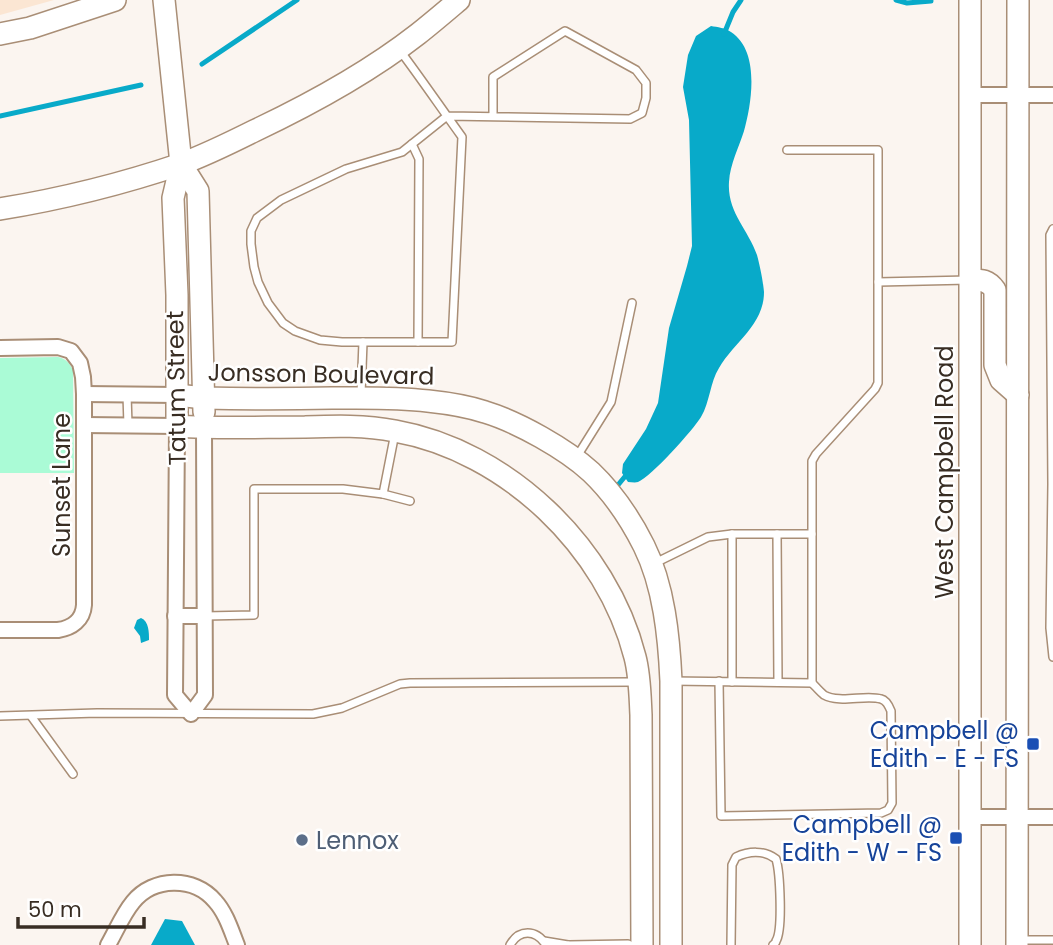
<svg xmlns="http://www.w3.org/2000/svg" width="1053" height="945" font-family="Poppins,sans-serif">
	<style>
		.built { fill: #fbe6d3 }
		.green { fill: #aafbd6 }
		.water { fill: #08aac9 }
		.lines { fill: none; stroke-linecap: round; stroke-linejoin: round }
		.stream { stroke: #08aac9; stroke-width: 5 }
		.lane-casing { stroke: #a98e76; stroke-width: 10 }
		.street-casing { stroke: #a98e76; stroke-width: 18 }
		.secondary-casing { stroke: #a98e76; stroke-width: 24 }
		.lane { stroke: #fff; stroke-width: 7 }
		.street { stroke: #fff; stroke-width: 14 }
		.secondary { stroke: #fff; stroke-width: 21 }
		.transit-dot { fill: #1a4fb4; stroke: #fff; stroke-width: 2.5 }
		.service-dot { fill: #5c6f8a; stroke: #fff; stroke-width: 2.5 }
		.labels { text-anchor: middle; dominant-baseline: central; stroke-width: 5; stroke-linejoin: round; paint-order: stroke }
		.street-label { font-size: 24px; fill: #382d23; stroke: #fff }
		.transit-label { font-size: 24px; fill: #164399; stroke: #fff; text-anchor: end }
		.service-label { font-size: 24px; fill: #4e5e75; stroke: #fff; text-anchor: start }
	</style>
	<rect width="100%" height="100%" fill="#fbf5f0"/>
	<path class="built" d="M 0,0 L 54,0 L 0,15 Z"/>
	<path class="green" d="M 58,357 C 67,359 69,363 73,370 L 74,473 L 0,473 L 0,358 Z"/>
	<g class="water">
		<path d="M 711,26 C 717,27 726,28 731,32 C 760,51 752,102 744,131 C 739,147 730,164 729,182 C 727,212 748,229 757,255 C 760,266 763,281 764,292 C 764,325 734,342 719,368 C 710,382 710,402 701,417 C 693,430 651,477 638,482 C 635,483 631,482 628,482 L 622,473 L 623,464 L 646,429 L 658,403 L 669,328 L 687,266 L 692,246 L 689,120 L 683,87 L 688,55 L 696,36 Z"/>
		<path d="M 141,618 C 149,621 149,633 149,640 L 141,643 L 140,636 L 134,628 L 137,620 Z"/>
		<path d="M 165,919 L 182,921 L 195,945 L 151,945 Z"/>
	</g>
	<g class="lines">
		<g class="stream">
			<path d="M 896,0 L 907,3 L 931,1"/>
			<path d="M 724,34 L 733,12 L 741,0"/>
			<path d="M 202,64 L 297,0"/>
			<path d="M 0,116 L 141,85"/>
			<path d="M 618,485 L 627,474"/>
		</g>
		<defs>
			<g id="lane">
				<path d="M 401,52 C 422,80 441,108 462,137 L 452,342 L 342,342 L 320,340 L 295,331 L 283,323 L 268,303 L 258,282 L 254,267 L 251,244 L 251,231 L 257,218 L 281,200 L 346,169 L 402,152 L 447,116 L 630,119 L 642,113 L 646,98 L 646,83 L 636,70 L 565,31 L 493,77 L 493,116"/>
				<path d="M 412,144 L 419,159 L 418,342"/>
				<path d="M 1053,229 L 1050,235 L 1052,484 L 1050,628 L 1053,657"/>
				<path d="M 878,282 L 969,280"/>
				<path d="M 361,394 L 363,342"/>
				<path d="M 127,395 L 128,425"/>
				<path d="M 576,458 L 611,402 L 632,303"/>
				<path d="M 383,494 L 395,433"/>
				<path d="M 732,534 L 732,682"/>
				<path d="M 777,534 L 778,682"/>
				<path d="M 655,563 L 708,537 L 732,534 L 812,534 L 812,461 L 816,454 L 875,389 L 878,383 L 878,150 L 787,150"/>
				<path d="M 205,616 L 254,615 L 254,489 L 343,489 L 383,494 L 410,501"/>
				<path d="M 672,681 L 812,683 L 812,534"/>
				<path d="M 719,681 L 721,816 L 881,813 L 888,810 L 892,803 L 891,711 C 889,706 886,700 881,699 C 866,694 840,704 824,695 C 820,692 816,687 812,683"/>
				<path d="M 0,716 L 97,713 L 313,714 L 342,708 L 400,684 L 410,683 L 635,682"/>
				<path d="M 31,716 L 73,774"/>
				<path d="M 1019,940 L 1053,940"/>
				<path d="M 544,941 L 568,945"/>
				<path d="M 510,945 C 519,929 536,929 546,945"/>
				<path d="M 569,945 L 628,944 L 630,945"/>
				<path d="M 731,945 L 732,865 L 736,857 C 749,851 764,850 776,859 C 780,872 783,930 776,941 C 776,943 774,944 773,945"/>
			</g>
			<g id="street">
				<path d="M 970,95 L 1053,95"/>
				<path d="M 0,348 L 58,347 L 71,351 L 80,363 L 83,377 L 84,394 L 84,605 C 83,620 72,628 58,630 L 0,630"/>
				<path d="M 84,394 L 177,395"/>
				<path d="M 84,425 L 177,426 L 175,695 L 191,714 L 205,695 L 204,428"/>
				<path d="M 175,616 L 205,616"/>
				<path d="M 970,817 L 1053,817"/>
				<path d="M 108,945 C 116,931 123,914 133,902 C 153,877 194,876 215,901 C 226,913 231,930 237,945"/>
			</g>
			<g id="secondary">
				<path d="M 164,0 L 181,164 L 173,198 L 177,295 L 177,426 C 219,429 262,427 305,427 C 335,426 365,425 395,431 C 507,451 607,547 635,657 C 640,676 640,696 641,715 L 642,945"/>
				<path d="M 0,34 L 30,28 L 115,0"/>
				<path d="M 181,164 L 198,191 L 204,412"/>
				<path d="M 0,209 C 61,199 122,184 181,164 C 206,155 230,143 254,131 C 311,104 368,73 418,34 C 432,23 446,11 459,0"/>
				<path d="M 970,280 C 982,280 988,280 995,290 L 995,365 L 1001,380 L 1018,395"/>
				<path d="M 177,395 L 204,398 C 246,399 289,399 332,398 C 364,398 396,397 428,401 C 447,403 467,406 485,412 C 518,422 566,449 591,472 C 612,492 631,520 644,546 C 664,586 669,637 671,681 L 671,945"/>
				<path d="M 970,945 L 970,0"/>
				<path d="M 1017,945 L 1018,0"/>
			</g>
		</defs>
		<use href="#lane" class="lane-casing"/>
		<use href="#street" class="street-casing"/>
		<use href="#secondary" class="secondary-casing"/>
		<use href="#lane" class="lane"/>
		<use href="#street" class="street"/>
		<use href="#secondary" class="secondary"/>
	</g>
	<g class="transit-dot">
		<rect x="1026" y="737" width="14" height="14" rx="3.5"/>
		<rect x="949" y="831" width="14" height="14" rx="3.5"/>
	</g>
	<circle class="service-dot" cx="302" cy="840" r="7"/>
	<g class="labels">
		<g class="street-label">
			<text transform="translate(321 374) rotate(1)">Jonsson Boulevard</text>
			<text transform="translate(176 388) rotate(-91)">Tatum Street</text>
			<text transform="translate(944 472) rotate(-90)">West Campbell Road</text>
			<text transform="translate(61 485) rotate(-90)">Sunset Lane</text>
		</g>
		<g class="transit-label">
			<text x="1019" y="730">Campbell @<tspan x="1019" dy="28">Edith - E - FS</tspan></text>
			<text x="942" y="824">Campbell @<tspan x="942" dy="28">Edith - W - FS</tspan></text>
		</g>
		<g class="service-label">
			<text x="316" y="840">Lennox</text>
		</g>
	</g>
	<path d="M18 917v10h126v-10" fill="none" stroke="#382d23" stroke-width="3.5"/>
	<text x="28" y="917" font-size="21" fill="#382d23" stroke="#ffffff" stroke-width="5" paint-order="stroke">50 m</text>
</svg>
